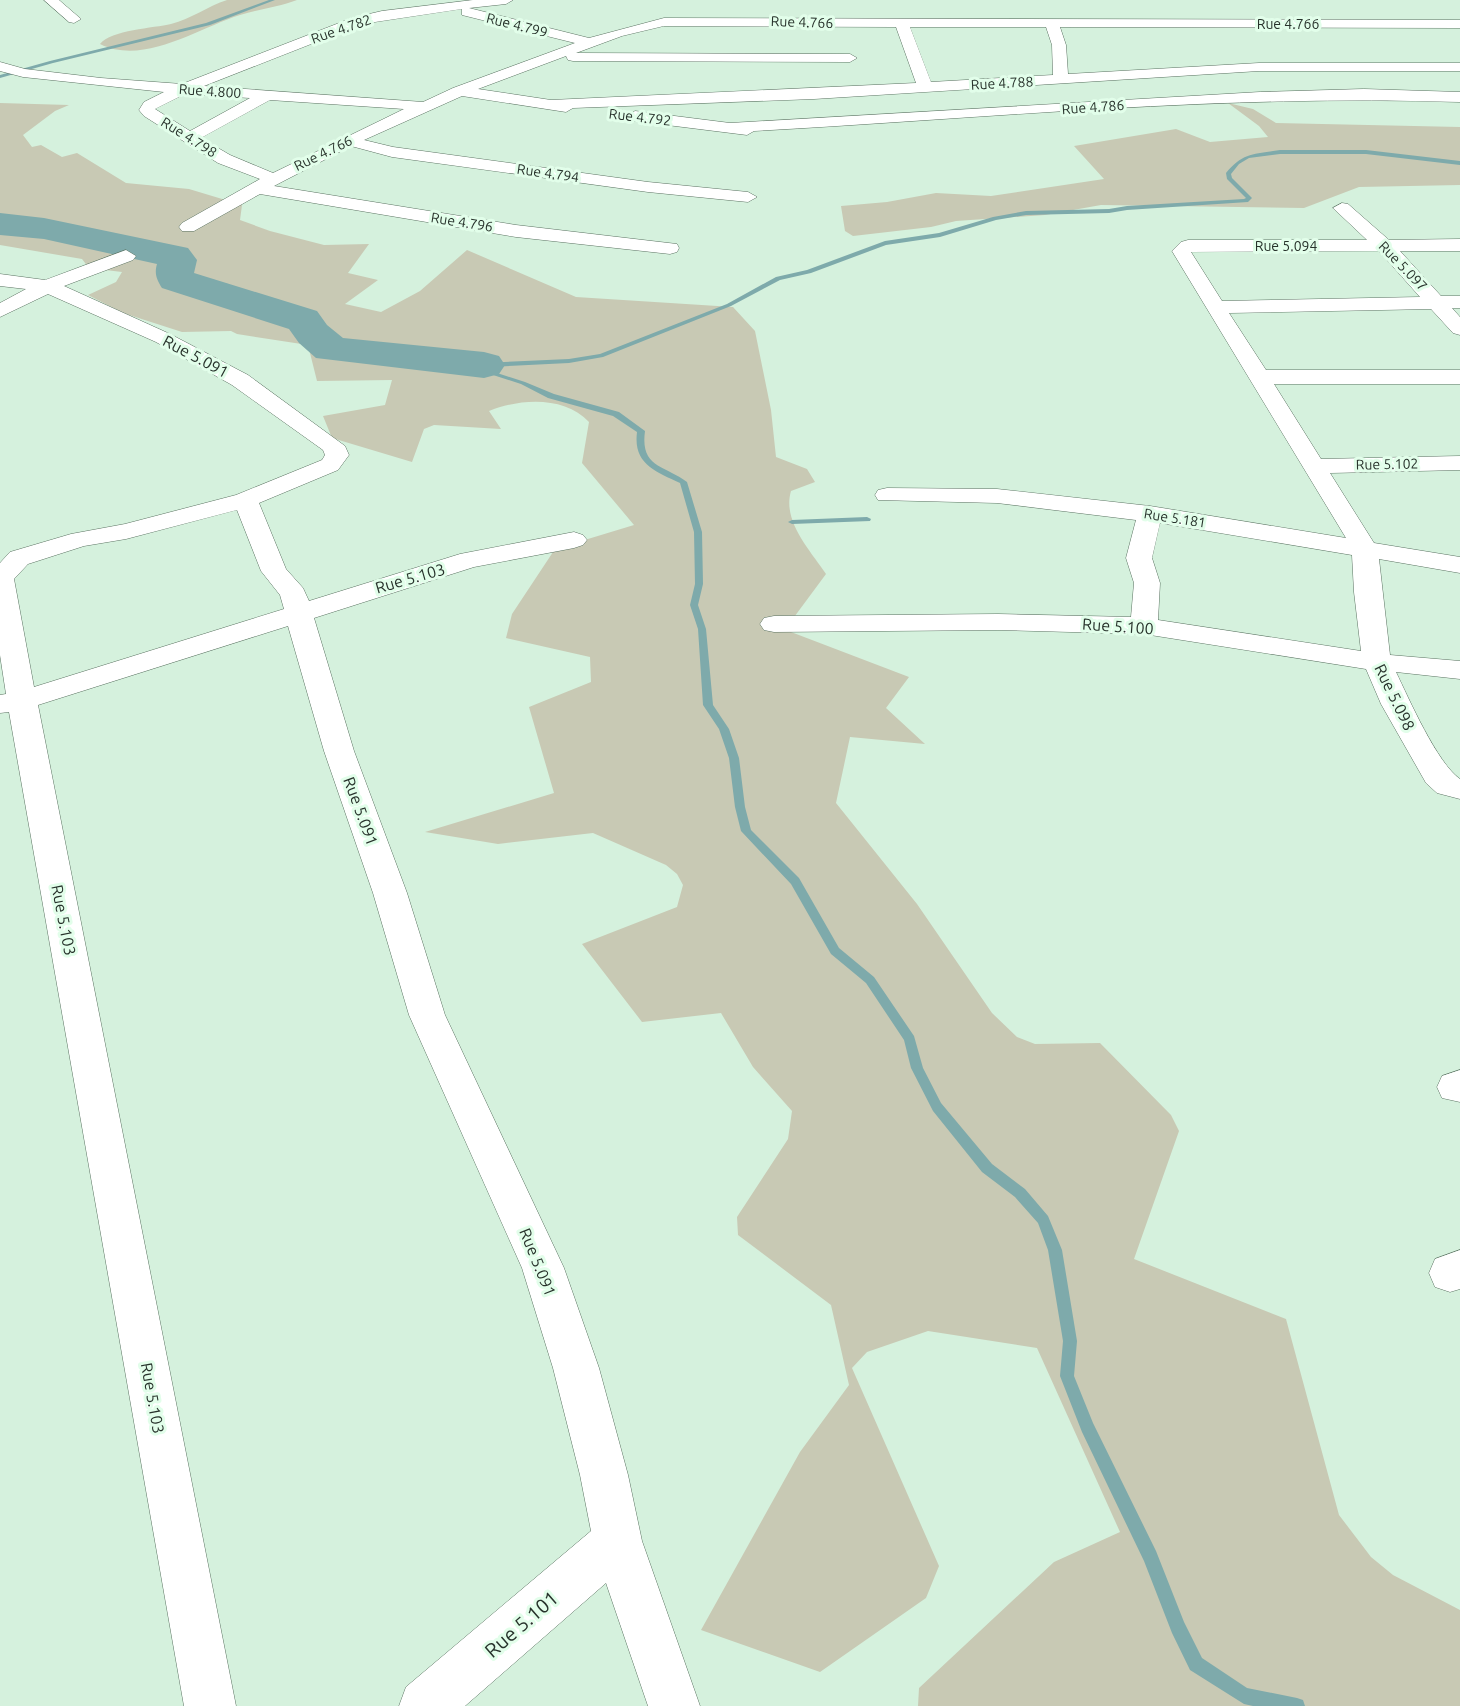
<svg xmlns="http://www.w3.org/2000/svg" width="1460" height="1706" font-family="Ubuntu,sans-serif">
	<style>
		.green { fill: #c8c9b4 }
		.lines { fill: none; stroke-linecap: round; stroke-linejoin: round }
		.stream { fill: #7eaaab; fill-rule: evenodd }
		.river { fill: #7eaaab; fill-rule: evenodd }
		.minor-casing { stroke: #5b7362; stroke-width: 1 }
		.minor { fill: #fff; fill-rule: evenodd }
		.labels { text-anchor: middle; dominant-baseline: central; stroke-width: 6; stroke-linejoin: round; paint-order: stroke }
		.far-street-label { font-size: 14px; fill: #27322b; stroke: #e2feea }
		.street-label { font-size: 16px; fill: #27322b; stroke: #e2feea }
		.near-street-label { font-size: 20px; fill: #27322b; stroke: #e2feea }
	</style>
	<rect width="100%" height="100%" fill="#d5f1dd"/>
	<g class="green">
		<path d="M 227,0 L 297,0 C 279,7 259,9 240,15 C 198,28 144,66 100,44 C 111,30 154,28 171,24 C 191,19 208,6 227,0 Z"/>
		<path d="M 0,103 L 69,105 L 55,111 L 23,135 L 32,147 L 41,145 L 62,157 L 77,153 L 126,183 L 189,189 L 242,205 L 240,220 L 270,231 L 324,245 L 369,244 L 348,273 L 378,280 L 345,304 L 381,312 L 420,291 L 467,250 L 576,297 L 733,307 L 755,331 L 771,410 L 776,457 L 807,469 L 815,482 L 791,491 C 782,521 810,550 826,574 L 789,624 L 791,632 L 909,677 L 886,708 L 925,744 L 850,737 L 836,803 L 917,904 L 992,1013 L 1017,1037 L 1035,1044 L 1100,1043 L 1171,1115 L 1179,1131 L 1134,1259 L 1286,1319 L 1339,1515 L 1371,1557 L 1393,1575 L 1460,1610 L 1460,1706 L 918,1706 L 919,1688 L 1054,1562 L 1120,1532 L 1037,1348 L 928,1331 L 867,1352 L 852,1368 L 939,1566 L 926,1598 L 820,1672 L 701,1630 L 800,1452 L 849,1385 L 831,1305 L 738,1235 L 737,1217 L 788,1139 L 792,1111 L 753,1067 L 721,1013 L 642,1022 L 582,944 L 677,907 L 683,885 L 677,874 L 666,865 L 593,833 L 498,844 L 425,832 L 554,793 L 529,707 L 591,682 L 590,657 L 506,638 L 512,614 L 555,549 L 634,525 L 582,463 L 589,422 C 565,396 521,398 489,411 L 501,429 L 434,425 L 424,429 L 412,462 L 332,438 L 323,416 L 385,405 L 392,380 L 317,381 L 308,345 L 237,334 L 231,331 L 182,332 L 123,313 L 88,295 L 116,282 L 122,272 L 89,268 L 82,259 L 0,245 Z"/>
		<path d="M 1228,103 L 1253,109 L 1276,123 L 1460,127 L 1460,185 L 1359,187 L 1304,208 L 1101,205 L 1045,215 L 956,221 L 931,227 L 853,236 L 845,231 L 841,206 L 887,202 L 936,193 L 991,196 L 1104,179 L 1074,146 L 1176,129 L 1210,142 L 1268,137 L 1259,126 Z"/>
	</g>
	<g class="lines">
		<g class="stream">
			<path d="M 269,0 L 275,0 L 210,25 L 53,63 L 0,78 L 0,75 L 50,61 L 206,23 Z"/>
			<path d="M 1280,150 L 1366,150 L 1460,161 L 1460,165 L 1366,154 L 1280,154 L 1249,158 L 1239,164 L 1231,174 L 1232,178 L 1252,198 L 1248,202 L 1127,210 L 1109,213 L 1026,215 L 996,220 L 940,237 L 886,245 L 811,273 L 780,280 L 731,306 L 603,357 L 569,363 L 490,367 L 494,372 L 525,382 L 554,394 L 619,412 L 645,431 C 640,468 664,465 687,482 L 702,532 L 703,584 L 698,605 L 706,629 L 713,705 L 729,729 L 739,758 L 745,807 L 751,830 L 799,878 L 839,948 L 874,977 L 914,1036 L 923,1068 L 941,1103 L 992,1164 L 1025,1189 L 1048,1216 L 1062,1250 L 1077,1341 L 1074,1376 L 1093,1423 L 1156,1551 L 1184,1622 L 1202,1658 L 1247,1688 L 1297,1698 L 1303,1700 L 1305,1706 L 1253,1706 L 1244,1704 L 1190,1670 L 1172,1633 L 1144,1561 L 1082,1432 L 1060,1376 L 1063,1341 L 1048,1250 L 1038,1223 L 1015,1197 L 982,1172 L 933,1111 L 911,1068 L 904,1040 L 866,983 L 831,954 L 791,884 L 741,831 L 735,807 L 729,758 L 719,729 L 703,705 L 698,629 L 690,605 L 695,584 L 694,532 L 680,483 C 655,471 633,464 637,432 L 613,416 L 548,398 L 521,384 L 490,374 L 481,365 L 484,363 L 569,359 L 600,354 L 727,304 L 776,277 L 807,270 L 885,241 L 939,233 L 993,217 L 1026,211 L 1109,209 L 1127,206 L 1244,199 L 1246,198 L 1227,179 L 1226,173 C 1243,152 1255,154 1280,150 Z"/>
			<path d="M 867,517 L 871,519 L 870,521 L 792,524 L 788,522 L 792,520 Z"/>
		</g>
		<path class="river" d="M 0,213 L 44,218 L 188,248 L 197,260 L 194,273 L 317,311 L 327,325 L 343,338 L 484,352 L 499,356 L 505,365 L 499,374 L 484,378 L 316,358 L 299,343 L 289,329 L 162,288 C 157,280 154,274 157,264 L 44,239 L 0,235 Z"/>
		<defs>
			<g id="minor">
				<path d="M 44,0 L 59,0 L 81,19 L 74,23 L 69,22 Z"/>
				<path d="M 473,0 L 513,0 L 506,4 L 469,8 L 589,38 L 664,18 L 1460,20 L 1460,28 L 1060,27 L 1066,45 L 1068,74 L 1259,63 L 1460,63 L 1460,71 L 1259,71 L 814,99 L 573,108 L 566,112 L 462,96 L 364,140 L 393,147 L 648,182 L 748,192 L 757,197 L 748,202 L 648,192 L 392,157 L 351,146 L 274,186 L 516,225 L 677,244 L 679,248 L 677,252 L 670,254 L 516,237 L 260,194 L 194,231 L 182,231 L 179,227 L 182,223 L 260,179 L 218,163 L 144,116 L 139,110 L 144,102 L 164,92 L 23,77 L 0,71 L 0,62 L 25,69 L 101,78 L 182,84 L 352,18 L 382,11 ZM 462,9 L 462,15 L 575,43 L 453,88 L 423,102 L 204,86 L 362,24 ZM 664,26 L 896,27 L 916,83 L 551,100 L 478,89 L 566,56 L 568,60 L 573,61 L 850,62 L 857,58 L 850,54 L 576,53 L 622,36 ZM 910,27 L 1046,27 L 1052,45 L 1053,75 L 931,82 ZM 185,94 L 250,98 L 190,131 L 155,109 ZM 270,100 L 404,109 L 273,173 L 230,155 L 201,138 Z"/>
				<path d="M 1364,89 L 1460,92 L 1460,102 C 1225,94 988,118 754,131 L 747,135 L 635,121 L 627,116 L 635,111 L 730,123 L 1260,92 Z"/>
				<path d="M 1342,203 L 1348,204 L 1389,240 L 1460,239 L 1460,251 L 1400,251 L 1441,296 L 1460,296 L 1460,308 L 1452,308 L 1460,317 L 1460,335 L 1453,333 L 1431,309 L 1229,313 L 1266,370 L 1460,370 L 1460,384 L 1274,384 L 1321,459 L 1460,456 L 1460,470 L 1330,473 L 1374,543 L 1460,557 L 1460,573 L 1379,559 L 1390,655 L 1460,661 L 1460,679 L 1396,672 C 1409,699 1437,763 1460,779 L 1460,799 L 1437,793 L 1426,783 L 1381,704 L 1366,669 L 1144,634 L 998,630 L 774,632 L 764,630 L 760,624 L 764,618 L 774,616 L 998,614 L 1131,617 L 1134,583 L 1126,558 L 1136,520 L 997,503 L 878,500 L 875,495 L 878,490 L 887,488 L 997,489 L 1150,506 L 1346,538 L 1172,251 L 1181,242 L 1188,240 L 1367,240 L 1333,208 ZM 1379,251 L 1420,297 L 1222,301 L 1191,252 ZM 1160,523 L 1352,555 L 1354,592 L 1361,651 L 1158,620 L 1160,583 L 1152,558 Z"/>
				<path d="M 126,250 L 136,256 L 133,260 L 64,286 L 170,334 L 248,375 L 345,446 L 349,455 L 338,470 L 259,503 L 286,569 L 303,588 L 309,601 L 460,554 L 574,532 L 583,535 L 587,540 L 583,545 L 574,548 L 474,567 L 314,618 L 354,751 L 407,893 L 445,1015 L 564,1268 L 599,1368 L 628,1475 L 642,1541 L 700,1706 L 648,1706 L 606,1583 L 465,1706 L 399,1706 L 406,1687 L 591,1531 L 580,1475 L 553,1368 L 522,1268 L 409,1015 L 373,893 L 324,751 L 288,626 L 38,705 L 236,1706 L 184,1706 L 9,712 L 0,713 L 0,695 L 6,694 L 0,655 L 0,563 L 10,552 L 71,534 L 125,524 L 236,495 L 322,460 L 325,455 L 323,450 L 232,385 L 156,342 L 48,294 L 0,317 L 0,303 L 26,289 L 0,286 L 0,274 L 45,280 ZM 237,510 L 261,571 L 280,595 L 284,609 L 34,687 L 14,579 L 28,564 L 84,546 L 126,539 Z"/>
				<path d="M 1460,1070 L 1460,1102 L 1442,1098 L 1437,1087 L 1442,1076 Z"/>
				<path d="M 1460,1250 L 1460,1289 L 1450,1292 L 1435,1287 L 1429,1273 L 1435,1259 Z"/>
			</g>
		</defs>
		<use href="#minor" class="minor-casing"/>
		<use href="#minor" class="minor"/>
	</g>
	<g class="labels">
		<g class="far-street-label">
			<text transform="translate(802 22) rotate(2)">Rue 4.766</text>
			<text x="1288" y="24">Rue 4.766</text>
			<text transform="translate(517 25) rotate(14)">Rue 4.799</text>
			<text transform="translate(341 29) rotate(-19)">Rue 4.782</text>
			<text transform="translate(1002 83) rotate(-3)">Rue 4.788</text>
			<text transform="translate(210 91) rotate(4)">Rue 4.800</text>
			<text transform="translate(1093 107) rotate(-4)">Rue 4.786</text>
			<text transform="translate(640 117) rotate(7)">Rue 4.792</text>
			<text transform="translate(189 137) rotate(32)">Rue 4.798</text>
			<text transform="translate(323 153) rotate(-26)">Rue 4.766</text>
			<text transform="translate(548 173) rotate(8)">Rue 4.794</text>
			<text transform="translate(462 222) rotate(9)">Rue 4.796</text>
			<text x="1286" y="246">Rue 5.094</text>
			<text transform="translate(1403 266) rotate(46)">Rue 5.097</text>
			<text transform="translate(1387 464) rotate(-1)">Rue 5.102</text>
			<text transform="translate(1175 518) rotate(9)">Rue 5.181</text>
		</g>
		<g class="street-label">
			<text transform="translate(196 356) rotate(28)">Rue 5.091</text>
			<text transform="translate(410 578) rotate(-16)">Rue 5.103</text>
			<text transform="translate(1118 626) rotate(4)">Rue 5.100</text>
			<text transform="translate(1395 697) rotate(64)">Rue 5.098</text>
			<text transform="translate(361 811) rotate(70)">Rue 5.091</text>
			<text transform="translate(64 920) rotate(79)">Rue 5.103</text>
			<text transform="translate(538 1262) rotate(68)">Rue 5.091</text>
			<text transform="translate(153 1398) rotate(80)">Rue 5.103</text>
		</g>
		<g class="near-street-label">
			<text transform="translate(521 1624) rotate(-41)">Rue 5.101</text>
		</g>
	</g>
</svg>
